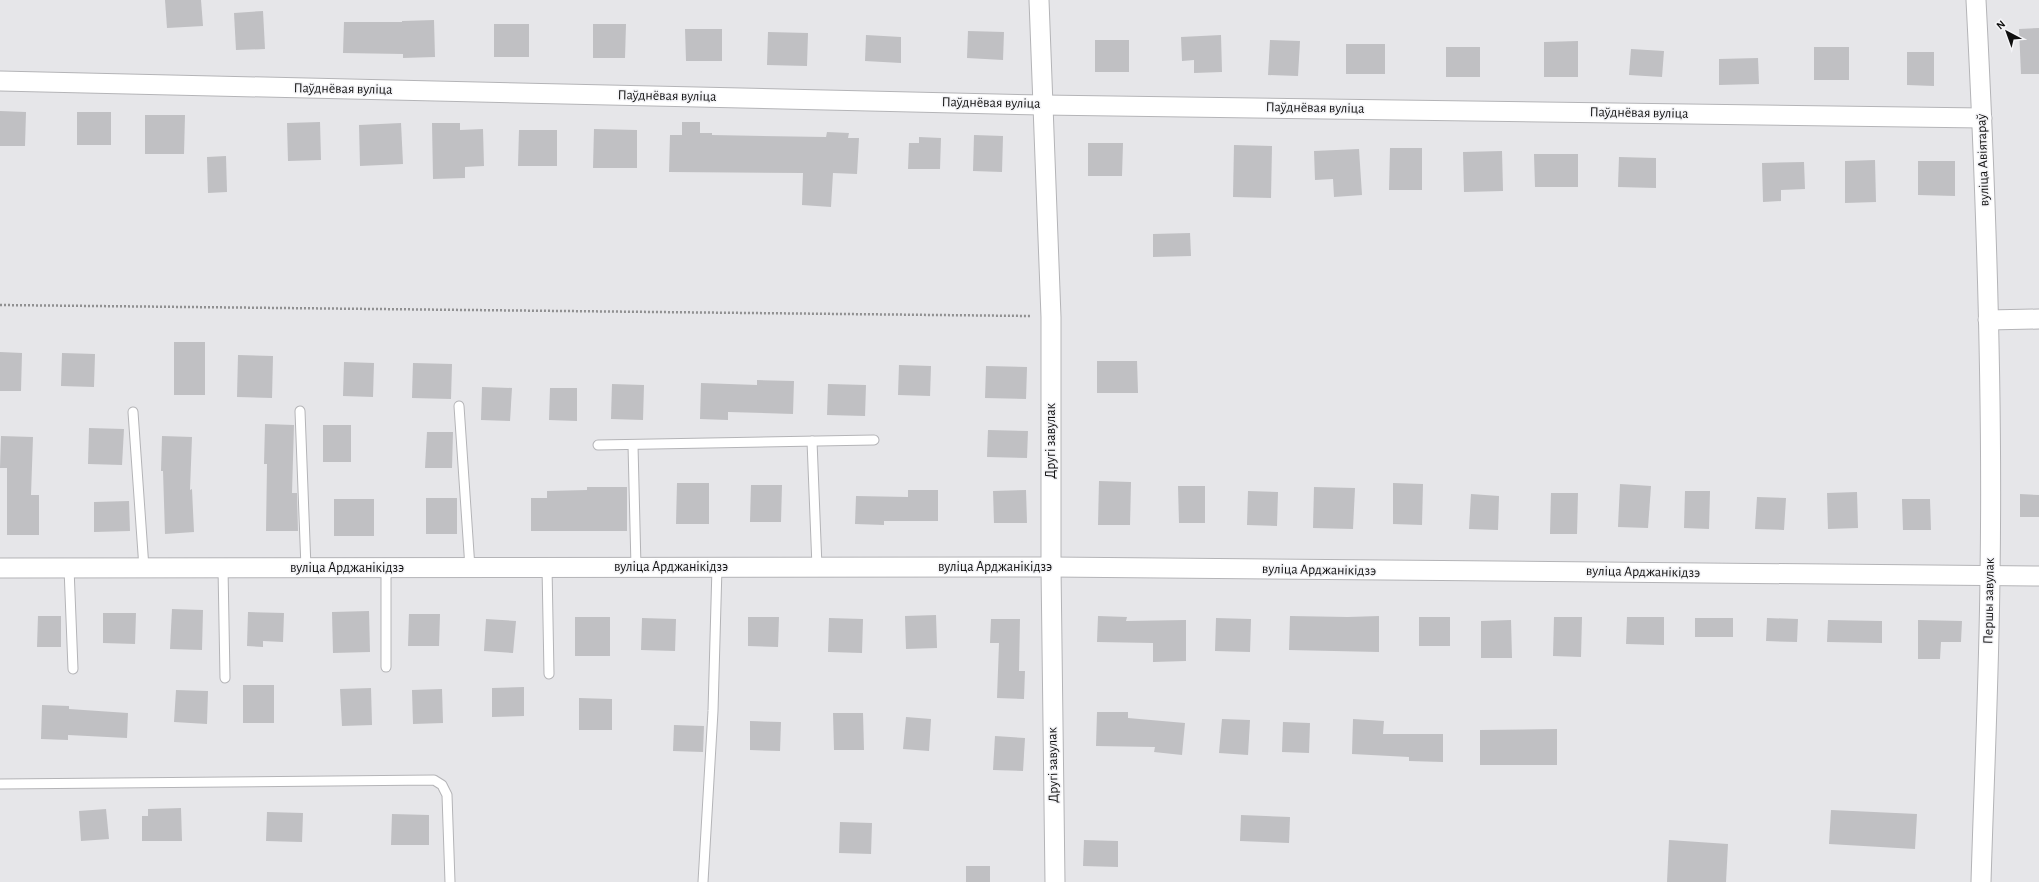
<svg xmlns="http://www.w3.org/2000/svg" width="2039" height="882" font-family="'Alegreya Sans',sans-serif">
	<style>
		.building { fill: #c0c0c3 }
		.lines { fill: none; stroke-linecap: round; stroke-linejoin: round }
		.service-casing { stroke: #b4b4b7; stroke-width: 11 }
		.minor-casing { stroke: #b4b4b7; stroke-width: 21 }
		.path { stroke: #909091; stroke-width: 2.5; stroke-dasharray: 2 2; stroke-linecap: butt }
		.service { stroke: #fff; stroke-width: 9 }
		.minor { stroke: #fff; stroke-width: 19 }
		.labels { text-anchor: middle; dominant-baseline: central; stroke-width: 3; stroke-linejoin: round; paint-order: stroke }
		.street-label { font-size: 14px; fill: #0f0f0f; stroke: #f4f4f7 }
	</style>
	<rect width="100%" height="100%" fill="#e6e6e9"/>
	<g class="building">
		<path d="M 165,0 L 201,0 L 203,26 L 167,28 Z"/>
		<path d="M 263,11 L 265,49 L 236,50 L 234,13 Z"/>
		<path d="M 434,20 L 435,57 L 403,58 L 403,54 L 343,53 L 344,22 L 402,22 L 402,21 Z"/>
		<rect x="494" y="24" width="35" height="33"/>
		<path d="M 593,24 L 626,24 L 625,58 L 593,58 Z"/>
		<path d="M 2039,28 L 2039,74 L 2021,74 L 2019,29 Z"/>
		<path d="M 685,29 L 722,29 L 722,61 L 686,61 Z"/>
		<path d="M 968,31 L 1004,32 L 1003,60 L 967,58 Z"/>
		<path d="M 768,32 L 808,33 L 807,66 L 767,65 Z"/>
		<path d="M 866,35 L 901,37 L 901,63 L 865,61 Z"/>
		<path d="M 1221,35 L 1222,72 L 1194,73 L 1194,60 L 1182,61 L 1181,37 Z"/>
		<rect x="1095" y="40" width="34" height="32"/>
		<path d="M 1270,40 L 1300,41 L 1298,76 L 1268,75 Z"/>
		<path d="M 1578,41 L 1578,77 L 1544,77 L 1544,42 Z"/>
		<rect x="1346" y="44" width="39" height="30"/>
		<rect x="1446" y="47" width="34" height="30"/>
		<rect x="1814" y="47" width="35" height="33"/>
		<path d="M 1631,49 L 1664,51 L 1662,77 L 1629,75 Z"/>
		<path d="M 1907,52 L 1934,52 L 1934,86 L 1907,85 Z"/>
		<path d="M 1758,58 L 1759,84 L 1719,85 L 1719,59 Z"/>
		<path d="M 0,111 L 26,112 L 25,146 L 0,146 Z"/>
		<rect x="77" y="112" width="34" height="33"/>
		<path d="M 145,115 L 185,115 L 184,154 L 145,154 Z"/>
		<path d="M 320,122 L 321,160 L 288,161 L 287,123 Z"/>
		<path d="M 682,122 L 700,122 L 700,133 L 712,133 L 712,135 L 826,137 L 827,132 L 849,133 L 848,138 L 859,138 L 857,174 L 833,173 L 831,207 L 802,205 L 803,173 L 669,172 L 670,135 L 682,135 Z"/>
		<path d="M 401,123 L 403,164 L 360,166 L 359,125 Z"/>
		<path d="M 432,123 L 460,123 L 460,130 L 483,129 L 484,166 L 465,167 L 465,178 L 433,179 Z"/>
		<path d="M 594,129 L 637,130 L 637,168 L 593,168 Z"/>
		<path d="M 519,130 L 557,130 L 557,166 L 518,166 Z"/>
		<path d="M 974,135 L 1003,136 L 1002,172 L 973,171 Z"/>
		<path d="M 919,137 L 941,138 L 940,169 L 908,169 L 909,143 L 919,143 Z"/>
		<path d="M 1088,143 L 1123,143 L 1122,176 L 1088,176 Z"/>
		<path d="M 1234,145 L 1272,146 L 1271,198 L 1233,197 Z"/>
		<path d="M 1390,148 L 1422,148 L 1422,190 L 1389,190 Z"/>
		<path d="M 1359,149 L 1362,195 L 1334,197 L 1333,179 L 1315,180 L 1314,151 Z"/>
		<path d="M 1502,151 L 1503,191 L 1464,192 L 1463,152 Z"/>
		<path d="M 1534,154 L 1578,154 L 1578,187 L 1535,187 Z"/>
		<path d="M 226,156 L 227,192 L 208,193 L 207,157 Z"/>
		<path d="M 1619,157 L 1656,158 L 1656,188 L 1618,187 Z"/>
		<path d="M 1875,160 L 1876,202 L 1845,203 L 1845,161 Z"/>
		<path d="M 1918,161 L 1955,161 L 1955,196 L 1918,195 Z"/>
		<path d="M 1804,162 L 1805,189 L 1781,190 L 1781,201 L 1763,202 L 1762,163 Z"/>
		<path d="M 1190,233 L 1191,256 L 1153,257 L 1153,234 Z"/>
		<rect x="174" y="342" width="31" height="53"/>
		<path d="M 0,352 L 22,353 L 21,391 L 0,391 Z"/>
		<path d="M 62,353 L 95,354 L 94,387 L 61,386 Z"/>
		<path d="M 238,355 L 273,356 L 272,398 L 237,397 Z"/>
		<path d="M 1097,361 L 1137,361 L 1138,393 L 1097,393 Z"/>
		<path d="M 344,362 L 374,363 L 373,397 L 343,396 Z"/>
		<path d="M 413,363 L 452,364 L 451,399 L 412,398 Z"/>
		<path d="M 899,365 L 931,366 L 930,396 L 898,395 Z"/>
		<path d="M 986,366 L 1027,367 L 1026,399 L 985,398 Z"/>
		<path d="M 757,380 L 794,381 L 793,414 L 728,412 L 728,420 L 700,419 L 701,383 L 757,385 Z"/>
		<path d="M 612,384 L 644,385 L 643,420 L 611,419 Z"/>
		<path d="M 828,384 L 866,385 L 865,416 L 827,415 Z"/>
		<path d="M 482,387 L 512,388 L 510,421 L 481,420 Z"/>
		<path d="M 550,388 L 577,388 L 577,421 L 549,420 Z"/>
		<path d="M 265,424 L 294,425 L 292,493 L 297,493 L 298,531 L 266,531 L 267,464 L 264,464 Z"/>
		<rect x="323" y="425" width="28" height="37"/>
		<path d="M 89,428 L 124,429 L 122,465 L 88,464 Z"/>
		<path d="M 988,430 L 1028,431 L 1027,458 L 987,457 Z"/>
		<path d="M 427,432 L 453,432 L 452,468 L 425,468 Z"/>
		<path d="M 1,436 L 33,437 L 31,495 L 39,495 L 39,535 L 7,535 L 7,468 L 0,468 Z"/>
		<path d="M 162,436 L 192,437 L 190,490 L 192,489 L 194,532 L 165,534 L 163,471 L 161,471 Z"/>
		<path d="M 1099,481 L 1131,482 L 1130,525 L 1098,525 Z"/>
		<path d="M 677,483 L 709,483 L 709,524 L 676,524 Z"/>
		<path d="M 1393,483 L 1423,484 L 1422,525 L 1393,524 Z"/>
		<path d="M 1620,484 L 1651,486 L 1648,528 L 1618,527 Z"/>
		<path d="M 751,485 L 782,485 L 781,522 L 750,522 Z"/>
		<path d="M 1178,486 L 1205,486 L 1205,523 L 1179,523 Z"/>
		<path d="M 587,487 L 627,487 L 627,531 L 531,531 L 531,498 L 547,498 L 547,491 L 587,490 Z"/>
		<path d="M 1314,487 L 1355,488 L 1353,529 L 1313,528 Z"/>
		<path d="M 908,490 L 938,490 L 938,521 L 884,521 L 884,525 L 855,524 L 856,496 L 908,497 Z"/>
		<path d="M 1026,490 L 1027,523 L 994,523 L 993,491 Z"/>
		<path d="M 1248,491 L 1278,492 L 1277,526 L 1247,525 Z"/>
		<path d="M 1685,491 L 1710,491 L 1709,529 L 1684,528 Z"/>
		<path d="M 1857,492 L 1858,528 L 1828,529 L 1827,493 Z"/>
		<path d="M 1551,493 L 1578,493 L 1577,534 L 1550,534 Z"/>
		<path d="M 1471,494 L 1499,496 L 1498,530 L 1469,529 Z"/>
		<path d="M 2020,494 L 2039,495 L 2039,517 L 2020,517 Z"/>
		<path d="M 1757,497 L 1786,498 L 1784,530 L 1755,529 Z"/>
		<rect x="426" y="498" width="31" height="36"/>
		<rect x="334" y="499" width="40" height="37"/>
		<path d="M 1902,499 L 1930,499 L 1931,530 L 1903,530 Z"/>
		<path d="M 129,501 L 130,531 L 94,532 L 94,502 Z"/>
		<path d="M 172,609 L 203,610 L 202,650 L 170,649 Z"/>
		<path d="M 369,611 L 370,652 L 333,653 L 332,612 Z"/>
		<path d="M 248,612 L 284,613 L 283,642 L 263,641 L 263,647 L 247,646 Z"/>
		<path d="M 103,613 L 136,613 L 135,644 L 103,643 Z"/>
		<path d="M 409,614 L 440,614 L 439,646 L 408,646 Z"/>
		<path d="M 936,615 L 937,648 L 906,649 L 905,616 Z"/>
		<path d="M 38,616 L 61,616 L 61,647 L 37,647 Z"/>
		<path d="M 1098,616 L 1127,617 L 1126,621 L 1186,620 L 1186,661 L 1153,662 L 1153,643 L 1097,642 Z"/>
		<path d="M 1290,616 L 1348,617 L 1379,616 L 1379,652 L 1289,650 Z"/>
		<rect x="575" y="617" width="35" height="39"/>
		<path d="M 748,617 L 779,617 L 778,647 L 748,646 Z"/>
		<rect x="1419" y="617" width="31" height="29"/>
		<path d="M 1554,617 L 1582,617 L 1581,657 L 1553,656 Z"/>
		<path d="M 1627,617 L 1664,617 L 1664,645 L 1626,644 Z"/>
		<path d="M 642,618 L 676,619 L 675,651 L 641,650 Z"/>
		<path d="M 829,618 L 863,619 L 862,653 L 828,652 Z"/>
		<path d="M 1216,618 L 1251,619 L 1250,652 L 1215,651 Z"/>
		<rect x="1695" y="618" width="38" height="19"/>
		<path d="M 1767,618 L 1798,619 L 1797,642 L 1766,641 Z"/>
		<path d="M 486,619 L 516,621 L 513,653 L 484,651 Z"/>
		<path d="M 991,619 L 1020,619 L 1019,671 L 1025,671 L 1024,699 L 997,698 L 999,643 L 990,643 Z"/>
		<path d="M 1511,620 L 1512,658 L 1481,658 L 1481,621 Z"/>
		<path d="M 1828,620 L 1882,621 L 1882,643 L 1827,642 Z"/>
		<path d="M 1918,620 L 1962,621 L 1961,642 L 1941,642 L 1940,659 L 1918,659 Z"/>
		<rect x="243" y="685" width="31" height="38"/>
		<path d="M 524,687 L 524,716 L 492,717 L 492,688 Z"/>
		<path d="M 371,688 L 372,725 L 342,726 L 340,689 Z"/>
		<path d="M 442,689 L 443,723 L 413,724 L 412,690 Z"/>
		<path d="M 176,690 L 208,691 L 207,724 L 174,722 Z"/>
		<path d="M 579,698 L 612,699 L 612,730 L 579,730 Z"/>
		<path d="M 42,705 L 69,706 L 69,709 L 128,713 L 127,738 L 68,735 L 68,740 L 41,739 Z"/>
		<path d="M 1097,712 L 1128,712 L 1128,718 L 1185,723 L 1182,755 L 1154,752 L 1155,747 L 1096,746 Z"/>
		<path d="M 833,713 L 863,713 L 864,750 L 834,750 Z"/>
		<path d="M 906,717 L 931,719 L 929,751 L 903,749 Z"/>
		<path d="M 1222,719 L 1250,720 L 1248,755 L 1219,753 Z"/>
		<path d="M 1353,719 L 1384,721 L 1383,734 L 1443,734 L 1443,762 L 1409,761 L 1409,757 L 1352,754 Z"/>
		<path d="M 750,721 L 781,722 L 780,751 L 750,750 Z"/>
		<path d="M 1283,722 L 1310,723 L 1309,753 L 1282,752 Z"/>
		<path d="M 674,725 L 704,726 L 703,752 L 673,751 Z"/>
		<path d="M 1557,729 L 1557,765 L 1480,765 L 1480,730 Z"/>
		<path d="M 995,736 L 1025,738 L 1023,771 L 993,770 Z"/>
		<path d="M 181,808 L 182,841 L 142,841 L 142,816 L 148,816 L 148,809 Z"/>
		<path d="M 106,809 L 109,839 L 81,841 L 79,811 Z"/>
		<path d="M 1831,810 L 1917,814 L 1915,849 L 1829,844 Z"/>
		<path d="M 267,812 L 303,813 L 302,842 L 266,841 Z"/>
		<path d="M 392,814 L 429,815 L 429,845 L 391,845 Z"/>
		<path d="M 1241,815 L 1290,817 L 1289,843 L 1240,841 Z"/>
		<path d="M 840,822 L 872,823 L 871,854 L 839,853 Z"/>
		<path d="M 1084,840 L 1118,841 L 1118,867 L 1083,866 Z"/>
		<path d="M 1669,840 L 1728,844 L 1726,882 L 1667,882 Z"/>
		<rect x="966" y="866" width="24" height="16"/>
	</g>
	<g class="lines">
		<defs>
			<g id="service">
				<path d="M 459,406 L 470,568"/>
				<path d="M 300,411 L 306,568"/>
				<path d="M 133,412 L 144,568"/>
				<path d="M 812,441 L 817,567"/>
				<path d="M 598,445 L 874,440"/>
				<path d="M 633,445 L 636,567"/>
				<path d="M 547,567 L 549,674"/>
				<path d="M 69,568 L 73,669"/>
				<path d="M 223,568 L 225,678"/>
				<path d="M 386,568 L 386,667"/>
				<path d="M 0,784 L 434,780 L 442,785 L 447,795 L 450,882"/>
				<path d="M 703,882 L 713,711 L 717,567"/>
			</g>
			<g id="minor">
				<path d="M 1039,0 L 1051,317 L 1051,567 L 1055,882"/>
				<path d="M 1976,0 C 1986,192 1993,384 1990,576 C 1989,678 1984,780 1981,882"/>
				<path d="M 0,81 L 1043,105 L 1982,118"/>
				<path d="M 1988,320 L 2039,319"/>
				<path d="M 0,568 L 1051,567 L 2039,576"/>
			</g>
		</defs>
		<use href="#service" class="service-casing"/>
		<use href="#minor" class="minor-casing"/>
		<path class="path" d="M 0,305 L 1031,316"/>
		<use href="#service" class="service"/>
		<use href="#minor" class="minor"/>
	</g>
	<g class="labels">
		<g class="street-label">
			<text transform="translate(343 89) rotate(1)">Паўднёвая вуліца</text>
			<text transform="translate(667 96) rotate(1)">Паўднёвая вуліца</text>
			<text transform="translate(991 103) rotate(1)">Паўднёвая вуліца</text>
			<text transform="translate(1315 108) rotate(1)">Паўднёвая вуліца</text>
			<text transform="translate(1639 113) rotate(1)">Паўднёвая вуліца</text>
			<text transform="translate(1983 160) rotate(-92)">вуліца Авіятараў</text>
			<text transform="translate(1051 441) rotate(-90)">Другі завулак</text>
			<text x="671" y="567">вуліца Арджанікідзэ</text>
			<text x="995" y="567">вуліца Арджанікідзэ</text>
			<text x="347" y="568">вуліца Арджанікідзэ</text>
			<text transform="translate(1319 570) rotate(1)">вуліца Арджанікідзэ</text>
			<text transform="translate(1643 572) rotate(1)">вуліца Арджанікідзэ</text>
			<text transform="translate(1989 601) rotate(-89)">Першы завулак</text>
			<text transform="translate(1053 765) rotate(-91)">Другі завулак</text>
		</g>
	</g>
	<g transform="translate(2007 32) rotate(319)" stroke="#f4f4f7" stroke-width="3" paint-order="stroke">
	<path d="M0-3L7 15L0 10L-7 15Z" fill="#0f0f0f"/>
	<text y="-6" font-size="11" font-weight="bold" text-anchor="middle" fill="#0f0f0f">N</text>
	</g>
</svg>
